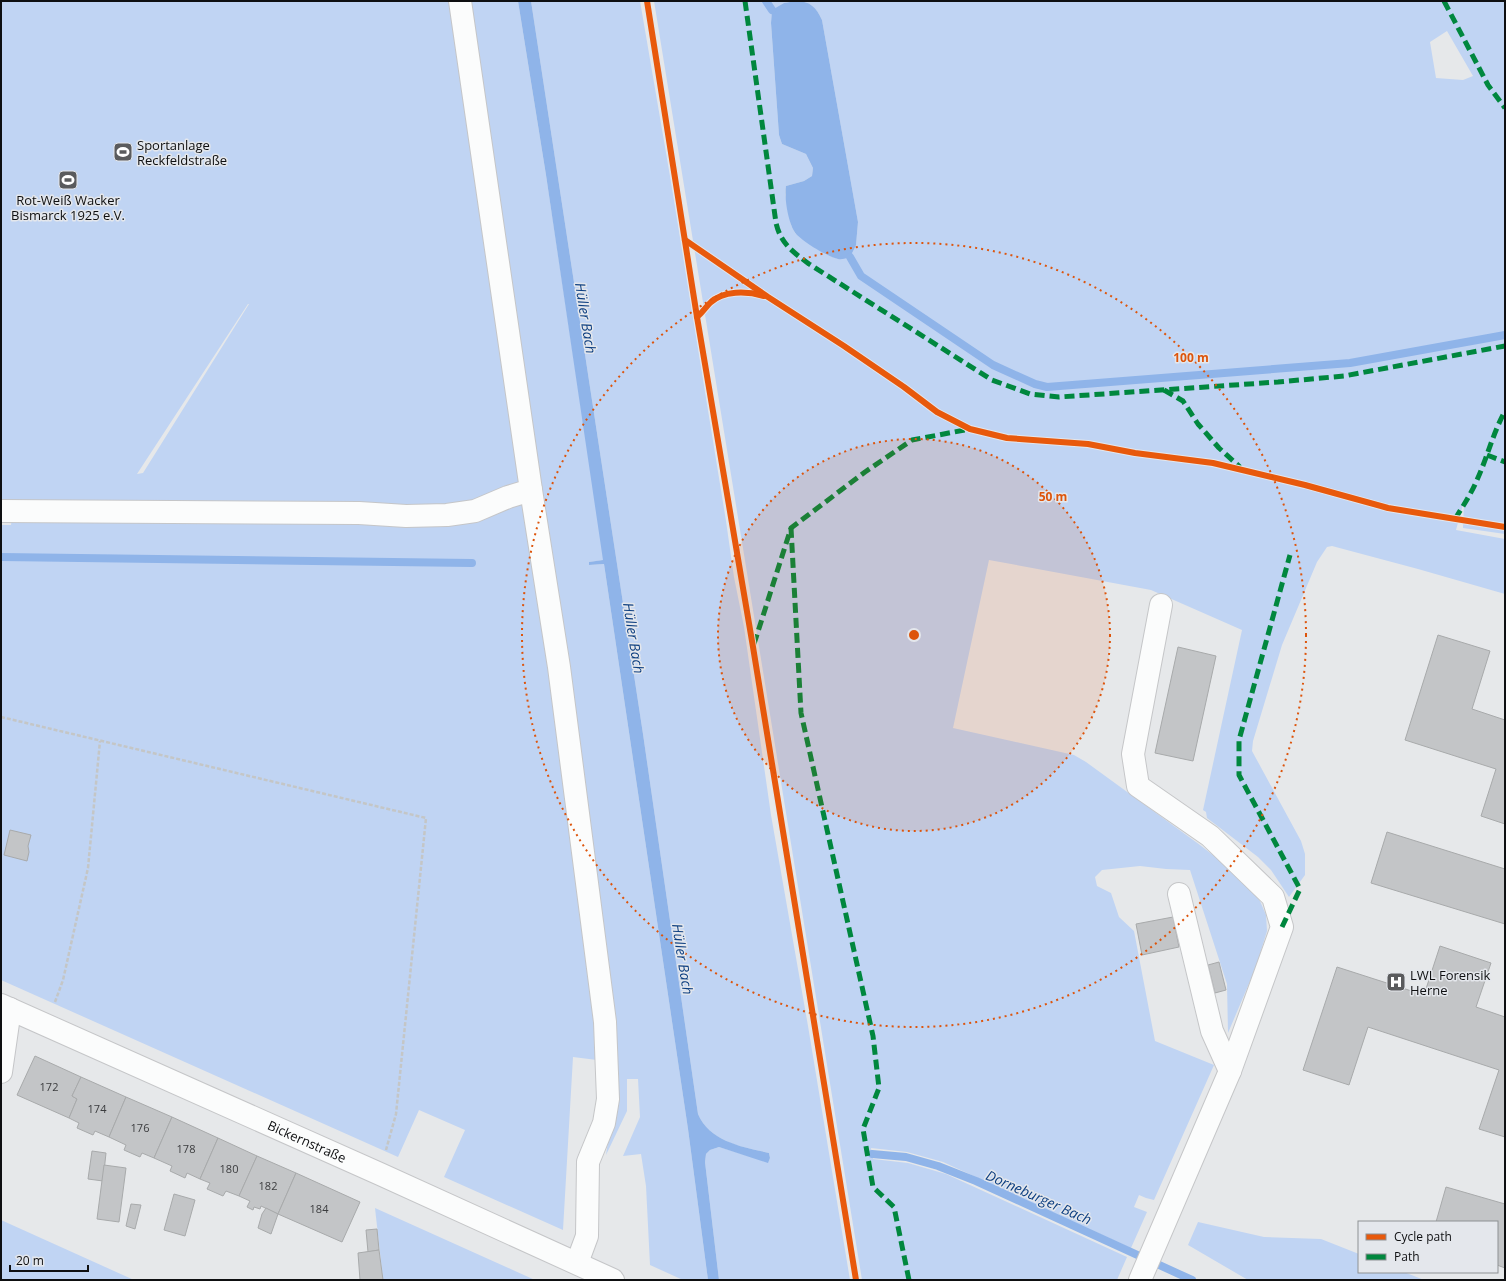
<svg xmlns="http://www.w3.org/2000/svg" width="1506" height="1281" font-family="'Open Sans',sans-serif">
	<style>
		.green { fill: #c0d4f3; fill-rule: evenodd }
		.water { fill: #8fb4e9 }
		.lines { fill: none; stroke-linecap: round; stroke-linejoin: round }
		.stream { stroke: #8fb4e9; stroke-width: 8 }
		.building { fill: #c3c5c7; stroke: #a8aaab }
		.minor-casing { stroke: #c5c6c8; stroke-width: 24 }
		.path { stroke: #c4c6c6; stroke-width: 2.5; stroke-dasharray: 4 2; stroke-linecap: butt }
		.minor { stroke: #fbfcfc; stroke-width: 22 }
		.quiet { stroke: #00873e; stroke-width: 5; stroke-dasharray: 10 5; stroke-linecap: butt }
		.cycleway-casing { stroke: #e4e7ec; stroke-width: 8 }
		.cycleway { stroke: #e8590c; stroke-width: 6 }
		.ring { fill: none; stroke: #dd550c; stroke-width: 2; stroke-dasharray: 2 4 }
		.labels { text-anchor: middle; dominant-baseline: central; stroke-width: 3; stroke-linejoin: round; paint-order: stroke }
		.number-label { font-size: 11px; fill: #3b3c3e }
		.poi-label { font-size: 13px; fill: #0e0f11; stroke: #e4e7ec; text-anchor: start }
		.street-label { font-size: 13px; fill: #0e0f11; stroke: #e4e7ec }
		.water-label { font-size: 14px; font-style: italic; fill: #0c3e80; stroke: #e4e7ec }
		.centre { fill: #dd550c; stroke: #e4e7ec; stroke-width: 2 }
		.ring-label { font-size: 12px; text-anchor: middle; font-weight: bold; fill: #dd550c; stroke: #e4e7ec; stroke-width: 3; stroke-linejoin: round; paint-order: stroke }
	</style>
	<rect width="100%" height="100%" fill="#e6e8ea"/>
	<g class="green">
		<path d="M 1,1 L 518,1 L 546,175 L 604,560 L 589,562 L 589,565 L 604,564 L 688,1129 L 708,1280 L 683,1280 L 650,1265 L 646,1186 L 641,1154 L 623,1156 L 640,1117 L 638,1079 L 627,1079 L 627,1111 L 606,1155 L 610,1128 L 592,990 L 597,1060 L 573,1057 L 563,1230 L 444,1177 L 465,1130 L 419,1110 L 398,1157 L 1,980 L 1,525 L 11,525 L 12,516 L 1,516 ZM 249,304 L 143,473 L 137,474 L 248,304 Z"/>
		<path d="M 531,1 L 640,1 L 670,176 L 726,521 L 734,577 L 744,627 L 771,815 L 808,1026 L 850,1280 L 719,1280 L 705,1162 L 706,1154 L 710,1150 L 719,1147 L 768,1162 L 770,1158 L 769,1153 C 742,1147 710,1142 698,1114 L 643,734 Z"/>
		<path d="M 654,1 L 796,1 L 784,3 L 772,11 L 771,23 L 779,135 L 782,144 L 806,154 L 813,168 L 812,176 L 804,181 L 786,186 L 785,194 L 791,225 L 795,233 L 825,254 L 838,259 L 856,245 L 858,222 L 822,20 C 817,9 812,3 800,1 L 1505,1 L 1505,534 L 1463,528 L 1464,501 L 1456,530 L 1505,539 L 1505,594 L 1418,569 L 1332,546 L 1327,547 L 1317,562 L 1282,645 L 1253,741 L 1252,751 L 1301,841 L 1305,854 L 1305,875 L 1289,897 L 1271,870 L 1258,857 L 1207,818 L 1206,812 L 1203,810 L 1242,630 L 1151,590 L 989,560 L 953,728 L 1074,755 L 1086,762 L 1200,845 L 1242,878 L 1260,901 L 1266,915 L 1267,931 L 1256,967 L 1228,1033 L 1227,984 L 1190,870 L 1166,869 L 1140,866 L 1102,870 L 1095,877 L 1097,886 L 1111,893 L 1119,917 L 1134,931 L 1155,1041 L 1214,1065 L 1154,1200 L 1146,1198 L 1139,1195 L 1134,1207 L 1147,1212 L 1131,1248 L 943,1162 L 907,1152 L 871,1148 L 873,1159 L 908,1163 L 946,1174 L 1127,1257 L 1117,1280 L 862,1280 ZM 1447,31 L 1473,76 L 1463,80 L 1436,78 L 1430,42 Z"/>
		<path d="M 375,1208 L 535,1280 L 383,1280 Z"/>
		<path d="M 1,1220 L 134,1280 L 1,1280 Z"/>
		<path d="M 1198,1222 L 1264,1237 L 1321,1239 L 1359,1254 L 1359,1272 L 1404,1272 L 1424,1280 L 1248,1280 L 1188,1245 Z"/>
	</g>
	<g class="water">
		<path d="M 518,1 L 531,1 L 643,734 L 698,1114 C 710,1142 743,1147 769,1153 L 770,1158 L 768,1163 L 719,1147 L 710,1150 L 706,1154 L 705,1162 L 719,1280 L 708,1280 L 688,1129 L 604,564 L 589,565 L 589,562 L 603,560 L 546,175 Z"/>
		<path d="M 796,1 C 810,1 816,7 822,20 L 858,222 L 856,245 L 850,257 C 846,258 842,260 838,259 C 828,257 799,240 794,231 C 788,221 784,197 786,186 L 804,181 L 812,176 L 813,168 L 806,154 L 782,144 L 779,135 L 771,23 L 772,10 L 784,3 Z"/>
	</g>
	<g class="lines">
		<g class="stream">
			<path d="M 766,1 L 772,10"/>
			<path d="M 850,257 L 861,276 L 993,365 L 1035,384 L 1047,387 L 1350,363 L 1505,335"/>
			<path d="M 1,557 L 472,563"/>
			<path d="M 872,1154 L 906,1157 L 938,1166 L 976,1181 L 1192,1280"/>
		</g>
	</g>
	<g class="building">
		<path d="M 1438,635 L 1490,651 L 1472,709 L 1505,720 L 1505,824 L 1481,816 L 1496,769 L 1405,740 Z"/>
		<path d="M 1178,647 L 1216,656 L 1193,761 L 1155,753 Z"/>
		<path d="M 10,830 L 31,835 L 28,846 L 29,852 L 27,861 L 4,855 Z"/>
		<path d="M 1387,832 L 1505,869 L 1505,924 L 1371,883 Z"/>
		<path d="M 1173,917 L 1179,947 L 1142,955 L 1136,924 Z"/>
		<path d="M 1440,946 L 1491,963 L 1476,1007 L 1505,1017 L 1505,1137 L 1479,1129 L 1499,1070 L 1368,1027 L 1349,1085 L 1303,1070 L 1337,967 L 1424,995 Z"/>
		<path d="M 1219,962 L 1226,990 L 1215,993 L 1208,965 Z"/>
		<path d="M 35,1056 L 81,1077 L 72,1096 L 77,1099 L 69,1118 L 17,1095 Z"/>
		<path d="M 81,1077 L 126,1097 L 109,1137 L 95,1131 L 93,1135 L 77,1128 L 79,1123 L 69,1118 L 77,1099 L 72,1096 Z"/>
		<path d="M 126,1097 L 172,1117 L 154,1158 L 142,1153 L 140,1157 L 124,1150 L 126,1145 L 109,1137 Z"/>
		<path d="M 172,1117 L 218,1138 L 200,1179 L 187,1173 L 185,1178 L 170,1171 L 172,1166 L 154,1158 Z"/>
		<path d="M 218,1138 L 257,1156 L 239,1196 L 226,1191 L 223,1196 L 207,1189 L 210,1183 L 200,1179 Z"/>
		<path d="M 92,1151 L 106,1153 L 103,1181 L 88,1179 Z"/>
		<path d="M 257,1156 L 296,1173 L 278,1214 L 261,1206 L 260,1209 L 254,1207 L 253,1210 L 247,1207 L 250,1201 L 239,1196 Z"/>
		<path d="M 104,1165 L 126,1168 L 119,1222 L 97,1219 Z"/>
		<path d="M 296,1173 L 360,1202 L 342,1242 L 278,1214 Z"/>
		<path d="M 1446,1187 L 1505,1204 L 1505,1268 L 1497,1265 L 1497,1222 L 1436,1222 Z"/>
		<path d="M 174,1194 L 195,1200 L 185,1236 L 164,1230 Z"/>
		<path d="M 131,1204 L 141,1205 L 135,1229 L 126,1226 Z"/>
		<path d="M 266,1208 L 278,1214 L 271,1234 L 258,1228 L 262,1214 Z"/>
		<path d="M 377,1229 L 379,1250 L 368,1252 L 366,1230 Z"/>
		<path d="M 379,1250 L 383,1280 L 360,1280 L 358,1253 Z"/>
	</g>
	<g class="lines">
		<defs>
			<g id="minor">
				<path d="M 531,490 L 559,667 L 605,1022 L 608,1099 L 604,1123 L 588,1162 L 587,1236 L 577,1263"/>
				<path d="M 1,511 L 359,513 L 406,516 L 447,515 L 475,511 L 508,497 L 531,490 L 460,1"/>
				<path d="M 1179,894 L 1212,1031 L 1230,1071"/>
				<path id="s1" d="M 1,1005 L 380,1174 L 613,1280"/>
				<path d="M 1,1072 L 10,1009"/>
				<path d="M 1140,1280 L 1230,1071 L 1282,927 L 1273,897 L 1210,836 L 1138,786 L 1133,754 L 1161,605"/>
			</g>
		</defs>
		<use href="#minor" class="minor-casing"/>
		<g class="path">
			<path d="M 1,717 L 426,818 L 396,1114 L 386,1150"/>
			<path d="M 55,1002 L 63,980 L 88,868 L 100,741"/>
		</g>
		<use href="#minor" class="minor"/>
		<g class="quiet">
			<path d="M 745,1 L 776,223 C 781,244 792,251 809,264 L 992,380 L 1030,394 L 1059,397 L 1278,382 L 1344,376 L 1505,346"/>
			<path d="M 1444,1 L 1488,85 L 1505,108"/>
			<path d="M 1164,390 L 1183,401 L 1198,424 L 1219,448 L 1240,467"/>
			<path d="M 1487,455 L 1505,462"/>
			<path d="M 1455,519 C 1463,506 1471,494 1477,480 C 1487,458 1493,433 1505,411"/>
			<path d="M 791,528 L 801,713 L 873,1036 L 879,1088 L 863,1129 L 873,1187 L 894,1207 L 909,1280"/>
			<path d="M 754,644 L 791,528 L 865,472 L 912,440 L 970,429"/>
			<path d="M 1282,927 L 1300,889 L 1239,775 L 1239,740 L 1290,555"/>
		</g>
		<defs>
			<g id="cycleway">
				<path d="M 647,1 L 697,317 L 753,647 L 856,1280"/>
				<path d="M 685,240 L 768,297 L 844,346 L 904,387 L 937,412 L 970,429 L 1007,438 L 1088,444 L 1135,453 L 1213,463 L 1305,485 L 1388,508 L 1505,527"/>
				<path d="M 697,317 C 702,313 705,308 710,303 C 723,290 747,291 764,296"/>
			</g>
		</defs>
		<use href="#cycleway" class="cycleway-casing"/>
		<use href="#cycleway" class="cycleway"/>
	</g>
	<circle cx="914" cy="635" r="196" fill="#dd550c" fill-opacity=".12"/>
	<g class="ring">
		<circle cx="914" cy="635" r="196"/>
		<circle cx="914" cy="635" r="392"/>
	</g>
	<defs>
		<symbol id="stadium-square" viewBox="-11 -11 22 22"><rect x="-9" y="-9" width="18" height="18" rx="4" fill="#5a5b5d" stroke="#e4e7ec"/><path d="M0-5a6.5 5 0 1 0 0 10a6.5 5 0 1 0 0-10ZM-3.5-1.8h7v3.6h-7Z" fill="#fff"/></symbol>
		<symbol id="hospital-square" viewBox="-11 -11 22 22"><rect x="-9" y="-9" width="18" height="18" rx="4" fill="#5a5b5d" stroke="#e4e7ec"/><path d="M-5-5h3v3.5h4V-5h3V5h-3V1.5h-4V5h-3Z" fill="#fff"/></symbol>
	</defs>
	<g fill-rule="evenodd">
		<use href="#stadium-square" x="112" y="141" width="22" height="22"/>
		<use href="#stadium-square" x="57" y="169" width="22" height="22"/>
		<use href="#hospital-square" x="1385" y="971" width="22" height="22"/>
	</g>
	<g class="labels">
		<g class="number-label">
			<text x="49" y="1086">172</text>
			<text x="97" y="1108">174</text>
			<text x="140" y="1127">176</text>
			<text x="186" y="1148">178</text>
			<text x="229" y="1168">180</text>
			<text x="268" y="1185">182</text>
			<text x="319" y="1208">184</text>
		</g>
		<g class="poi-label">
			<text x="137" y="145">Sportanlage<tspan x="137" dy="15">Reckfeldstraße</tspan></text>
			<text x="68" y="200" text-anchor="middle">Rot-Weiß Wacker<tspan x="68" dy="15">Bismarck 1925 e.V.</tspan></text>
			<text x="1410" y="975">LWL Forensik<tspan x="1410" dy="15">Herne</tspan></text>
		</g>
		<g class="street-label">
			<text stroke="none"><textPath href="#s1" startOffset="335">Bickernstraße</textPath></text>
		</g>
		<g class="water-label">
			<text transform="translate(586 318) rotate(81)">Hüller Bach</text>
			<text transform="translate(634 638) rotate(81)">Hüller Bach</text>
			<text transform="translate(683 959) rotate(81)">Hüller Bach</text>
			<text transform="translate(1039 1197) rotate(24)">Dorneburger Bach</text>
		</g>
	</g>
	<circle cx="914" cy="635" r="6" class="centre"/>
	<g class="ring-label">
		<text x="1191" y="362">100 m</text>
		<text x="1053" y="501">50 m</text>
	</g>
	<rect width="1506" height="1281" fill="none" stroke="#0e0f11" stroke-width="4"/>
	<rect x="1358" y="1221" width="140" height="52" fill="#e4e7ec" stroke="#8e9194"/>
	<rect x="1366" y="1234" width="20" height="6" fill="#e8590c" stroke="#8e9194"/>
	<text x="1394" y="1241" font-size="12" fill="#0e0f11">Cycle path</text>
	<rect x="1366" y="1254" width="20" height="6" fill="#00873e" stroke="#8e9194"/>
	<text x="1394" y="1261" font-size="12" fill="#0e0f11">Path</text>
	<path d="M10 1265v6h78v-6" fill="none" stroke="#0e0f11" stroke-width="2"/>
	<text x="16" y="1265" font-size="12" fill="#0e0f11" stroke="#e4e7ec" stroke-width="3" paint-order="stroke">20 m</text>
</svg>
